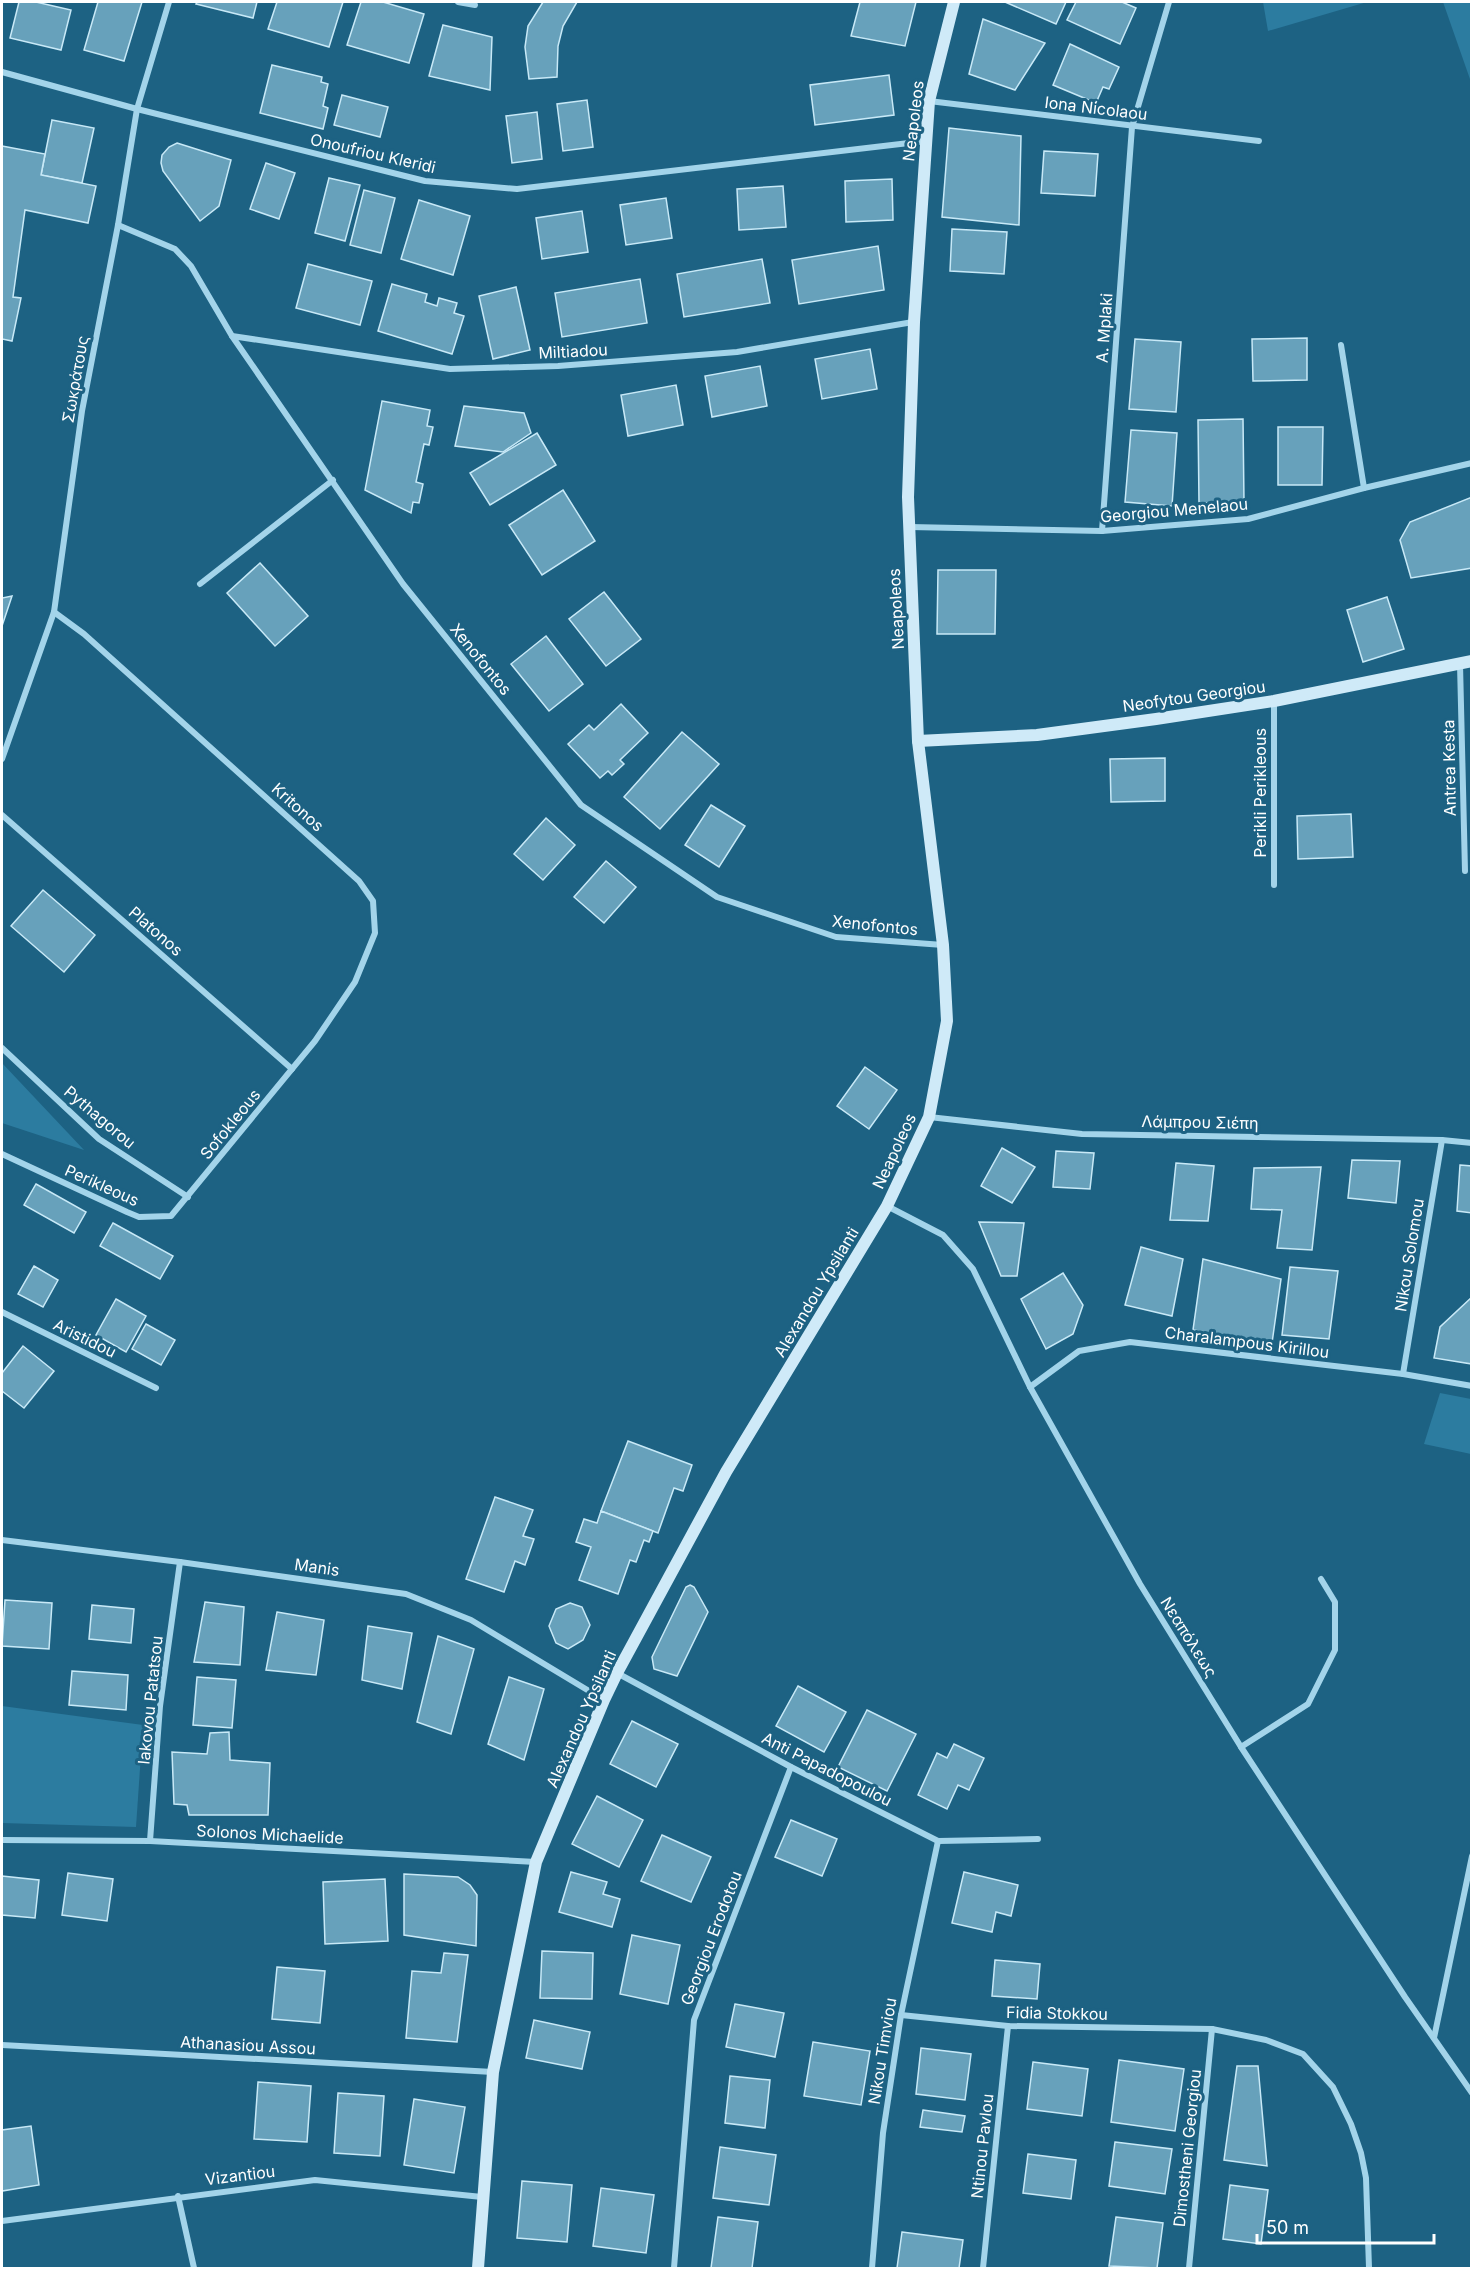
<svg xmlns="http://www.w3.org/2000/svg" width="1473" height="2270" font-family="Inter,sans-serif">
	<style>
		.green { fill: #2c7ca0 }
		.building { fill: #67a1bb; stroke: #c8e9f7; stroke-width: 1.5 }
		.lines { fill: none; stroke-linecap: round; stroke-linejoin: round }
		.street { stroke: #a3d4ea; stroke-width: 6 }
		.secondary { stroke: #cfeaf8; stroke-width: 12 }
		.labels { text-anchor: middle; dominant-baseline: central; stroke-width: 6; stroke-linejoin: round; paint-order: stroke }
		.street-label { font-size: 16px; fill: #fff; stroke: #1d6283 }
	</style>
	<rect width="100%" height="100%" fill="#1d6283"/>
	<g class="green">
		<path d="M 1263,2 L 1367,2 L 1268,31 Z"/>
		<path d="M 1443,2 L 1471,2 L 1471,82 Z"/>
		<path d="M 2,1063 L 84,1150 L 2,1123 Z"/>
		<path d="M 1440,1393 L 1471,1399 L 1471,1454 L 1424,1444 Z"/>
		<path d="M 2,1706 L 143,1725 L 136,1827 L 2,1823 Z"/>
	</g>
	<g class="building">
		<path d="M 19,2 L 36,2 L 71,10 L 61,50 L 10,38 Z"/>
		<path d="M 98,2 L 142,2 L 124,61 L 84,50 Z"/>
		<path d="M 197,2 L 257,2 L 253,18 L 196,4 Z"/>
		<path d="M 277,2 L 343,2 L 329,47 L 268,29 Z"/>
		<path d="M 361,2 L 383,2 L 424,14 L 409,63 L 347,45 Z"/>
		<path d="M 543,2 L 577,2 L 563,26 L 558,46 L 557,77 L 529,79 L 525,47 L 528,26 Z"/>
		<path d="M 860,2 L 916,2 L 905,46 L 851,36 Z"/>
		<path d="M 1005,2 L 1066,2 L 1056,24 Z"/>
		<path d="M 1076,2 L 1122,2 L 1136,8 L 1120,44 L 1067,20 Z"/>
		<path d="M 983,19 L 1045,43 L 1015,90 L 969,74 Z"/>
		<path d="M 443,25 L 492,37 L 490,90 L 429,76 Z"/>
		<path d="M 1070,44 L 1119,67 L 1109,89 L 1103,87 L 1096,103 L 1053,85 Z"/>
		<path d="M 272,65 L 322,77 L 321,82 L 328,84 L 323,106 L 328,108 L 323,129 L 260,113 Z"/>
		<path d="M 889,75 L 894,115 L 815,125 L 810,85 Z"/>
		<path d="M 342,95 L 388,107 L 380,137 L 334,125 Z"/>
		<path d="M 587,100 L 593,147 L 563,151 L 557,104 Z"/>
		<path d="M 537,112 L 542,159 L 512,163 L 506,116 Z"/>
		<path d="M 52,120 L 94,128 L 82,183 L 41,175 Z"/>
		<path d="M 949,128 L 1021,136 L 1019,225 L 942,217 Z"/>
		<path d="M 177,143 L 231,160 L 219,206 L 200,221 L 163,171 L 161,163 L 162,155 L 169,147 Z"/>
		<path d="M 2,146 L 45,154 L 41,175 L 96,186 L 88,223 L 25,210 L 13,297 L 21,298 L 12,341 L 2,339 Z"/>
		<path d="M 1044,151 L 1098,154 L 1095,196 L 1041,193 Z"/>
		<path d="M 266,163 L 295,173 L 279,219 L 250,209 Z"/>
		<path d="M 329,178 L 360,185 L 345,241 L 315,233 Z"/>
		<path d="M 892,179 L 893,220 L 846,222 L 845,181 Z"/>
		<path d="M 783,186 L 786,227 L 739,230 L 737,189 Z"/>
		<path d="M 364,190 L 395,198 L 381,253 L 350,245 Z"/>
		<path d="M 666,198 L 672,238 L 626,245 L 620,205 Z"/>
		<path d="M 419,200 L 470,216 L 453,275 L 401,259 Z"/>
		<path d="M 582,211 L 588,252 L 542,259 L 536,218 Z"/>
		<path d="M 952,229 L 1007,232 L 1004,274 L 950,271 Z"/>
		<path d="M 878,246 L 884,290 L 799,304 L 792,260 Z"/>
		<path d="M 762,259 L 770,303 L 684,317 L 677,274 Z"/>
		<path d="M 308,264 L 372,281 L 360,325 L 296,308 Z"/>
		<path d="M 640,279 L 647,323 L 562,337 L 555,293 Z"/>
		<path d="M 392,284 L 427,294 L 425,302 L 437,306 L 439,298 L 457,303 L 454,313 L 464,316 L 452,354 L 378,331 Z"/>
		<path d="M 516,287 L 530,350 L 493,359 L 479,296 Z"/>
		<path d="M 1307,338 L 1307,380 L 1253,381 L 1252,339 Z"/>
		<path d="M 1135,339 L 1181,342 L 1176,412 L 1129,409 Z"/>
		<path d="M 870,349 L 877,389 L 822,399 L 815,359 Z"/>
		<path d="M 760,366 L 767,406 L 712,417 L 705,376 Z"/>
		<path d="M 676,385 L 683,425 L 628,436 L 621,395 Z"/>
		<path d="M 382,401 L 430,410 L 427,426 L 433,427 L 429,445 L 424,444 L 416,482 L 423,484 L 419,503 L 413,502 L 411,513 L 365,490 Z"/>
		<path d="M 464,406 L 524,413 L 531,433 L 503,452 L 455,446 Z"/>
		<path d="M 1243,419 L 1244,502 L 1199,503 L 1198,420 Z"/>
		<path d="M 1278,427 L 1323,427 L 1322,485 L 1278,485 Z"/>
		<path d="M 1131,430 L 1177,433 L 1172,506 L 1125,502 Z"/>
		<path d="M 537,433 L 556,465 L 490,505 L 470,473 Z"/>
		<path d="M 563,490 L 595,541 L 542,575 L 509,525 Z"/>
		<path d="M 1472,497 L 1472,568 L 1411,578 L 1400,540 L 1410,522 Z"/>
		<path d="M 260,563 L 308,616 L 275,646 L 227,593 Z"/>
		<path d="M 938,570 L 996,570 L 995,634 L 937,634 Z"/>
		<path d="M 604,592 L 641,639 L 606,666 L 569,619 Z"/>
		<path d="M 12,596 L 2,626 L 2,598 Z"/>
		<path d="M 1387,597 L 1404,649 L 1363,662 L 1347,610 Z"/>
		<path d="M 546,636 L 583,684 L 549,711 L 511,664 Z"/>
		<path d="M 621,704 L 648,733 L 620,760 L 624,764 L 612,775 L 608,771 L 600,778 L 568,744 L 589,725 L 594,730 Z"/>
		<path d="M 682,732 L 719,764 L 660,829 L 624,797 Z"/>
		<path d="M 1165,758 L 1165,801 L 1111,802 L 1110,759 Z"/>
		<path d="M 711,805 L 745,826 L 719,867 L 685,845 Z"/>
		<path d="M 1351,814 L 1353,857 L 1298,859 L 1297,816 Z"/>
		<path d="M 546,818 L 575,845 L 543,880 L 514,854 Z"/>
		<path d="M 606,861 L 636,887 L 604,923 L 574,897 Z"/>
		<path d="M 43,890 L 95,935 L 64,972 L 11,926 Z"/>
		<path d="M 865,1067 L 897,1090 L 869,1129 L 837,1106 Z"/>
		<path d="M 1002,1148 L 1035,1167 L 1012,1203 L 981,1186 Z"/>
		<path d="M 1056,1151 L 1094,1153 L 1090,1189 L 1053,1187 Z"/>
		<path d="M 1352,1160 L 1400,1161 L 1396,1203 L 1348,1198 Z"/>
		<path d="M 1176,1163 L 1214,1166 L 1208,1221 L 1170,1220 Z"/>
		<path d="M 1460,1165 L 1472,1166 L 1472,1213 L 1457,1211 Z"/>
		<path d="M 1321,1167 L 1312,1250 L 1277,1248 L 1282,1210 L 1251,1209 L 1254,1168 Z"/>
		<path d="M 36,1184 L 86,1212 L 74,1233 L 24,1205 Z"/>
		<path d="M 979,1222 L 1024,1223 L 1017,1276 L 1001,1276 Z"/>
		<path d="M 113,1223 L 173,1256 L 160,1279 L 100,1246 Z"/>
		<path d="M 1141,1247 L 1183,1259 L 1172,1316 L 1125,1305 Z"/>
		<path d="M 1203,1259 L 1281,1279 L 1272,1343 L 1193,1330 Z"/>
		<path d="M 34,1266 L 58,1280 L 43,1307 L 18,1294 Z"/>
		<path d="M 1290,1267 L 1338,1271 L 1329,1339 L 1282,1335 Z"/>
		<path d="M 1063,1273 L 1083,1305 L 1073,1334 L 1046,1349 L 1021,1299 Z"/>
		<path d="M 1472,1297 L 1472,1364 L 1434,1358 L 1440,1327 Z"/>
		<path d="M 116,1299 L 146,1316 L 126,1352 L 96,1335 Z"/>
		<path d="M 146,1324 L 175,1340 L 161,1365 L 132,1349 Z"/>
		<path d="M 23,1346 L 54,1371 L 24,1408 L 2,1391 L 2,1373 Z"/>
		<path d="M 628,1441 L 692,1465 L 683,1491 L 674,1488 L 658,1533 L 601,1511 Z"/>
		<path d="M 495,1497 L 533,1510 L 523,1536 L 534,1539 L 525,1565 L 515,1561 L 504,1592 L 466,1579 Z"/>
		<path d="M 601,1511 L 653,1531 L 649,1542 L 644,1540 L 636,1562 L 630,1560 L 618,1594 L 579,1580 L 591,1547 L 576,1542 L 584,1519 L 597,1523 Z"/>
		<path d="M 690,1585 L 694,1587 L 708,1612 L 677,1676 L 654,1669 L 652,1657 L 686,1587 Z"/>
		<path d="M 5,1600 L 52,1603 L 49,1649 L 2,1646 Z"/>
		<path d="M 205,1602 L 244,1607 L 240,1665 L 194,1662 Z"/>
		<path d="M 570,1603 L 582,1607 L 590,1625 L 583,1640 L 568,1649 L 556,1643 L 549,1626 L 556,1609 Z"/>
		<path d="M 92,1605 L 134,1609 L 131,1643 L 89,1639 Z"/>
		<path d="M 277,1612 L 324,1620 L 316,1675 L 266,1670 Z"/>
		<path d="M 368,1626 L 412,1633 L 402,1689 L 362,1680 Z"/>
		<path d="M 438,1636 L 474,1649 L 451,1734 L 417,1722 Z"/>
		<path d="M 72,1671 L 128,1675 L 126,1710 L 69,1705 Z"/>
		<path d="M 197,1677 L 236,1680 L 232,1728 L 193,1725 Z"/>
		<path d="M 509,1677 L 544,1689 L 524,1760 L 488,1744 Z"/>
		<path d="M 798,1686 L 846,1712 L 824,1752 L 776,1726 Z"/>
		<path d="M 867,1710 L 916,1734 L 887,1791 L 838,1767 Z"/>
		<path d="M 632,1721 L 678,1744 L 656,1787 L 610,1764 Z"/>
		<path d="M 229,1732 L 230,1760 L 270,1763 L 268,1815 L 189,1815 L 187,1805 L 174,1804 L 172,1752 L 207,1754 L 210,1733 Z"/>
		<path d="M 954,1744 L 984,1758 L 969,1790 L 958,1785 L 947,1809 L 918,1795 L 937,1753 L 947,1758 Z"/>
		<path d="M 597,1796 L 643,1820 L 619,1867 L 572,1844 Z"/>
		<path d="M 791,1820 L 837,1839 L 822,1876 L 775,1857 Z"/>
		<path d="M 662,1835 L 711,1857 L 691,1902 L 641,1881 Z"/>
		<path d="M 571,1872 L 607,1882 L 603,1894 L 620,1899 L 612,1927 L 559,1912 Z"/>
		<path d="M 964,1872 L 1018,1885 L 1011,1916 L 996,1912 L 992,1932 L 952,1923 Z"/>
		<path d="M 68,1873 L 113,1879 L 107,1921 L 62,1915 Z"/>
		<path d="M 404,1874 L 458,1877 L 470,1885 L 477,1895 L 476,1946 L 404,1935 Z"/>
		<path d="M 2,1876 L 39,1880 L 35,1918 L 2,1915 Z"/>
		<path d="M 385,1879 L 388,1941 L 325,1944 L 323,1882 Z"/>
		<path d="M 632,1935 L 680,1945 L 668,2004 L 620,1994 Z"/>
		<path d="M 542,1951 L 593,1953 L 592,1999 L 540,1998 Z"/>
		<path d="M 444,1953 L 468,1955 L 457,2042 L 406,2038 L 412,1971 L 441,1973 Z"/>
		<path d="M 995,1960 L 1040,1964 L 1037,1999 L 992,1996 Z"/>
		<path d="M 277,1967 L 325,1971 L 320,2023 L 272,2019 Z"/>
		<path d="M 735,2004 L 784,2013 L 775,2057 L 726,2047 Z"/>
		<path d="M 534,2020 L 590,2032 L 582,2069 L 526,2058 Z"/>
		<path d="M 813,2042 L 870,2051 L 861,2105 L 804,2096 Z"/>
		<path d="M 921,2048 L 971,2054 L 965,2100 L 916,2094 Z"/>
		<path d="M 1119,2060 L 1184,2069 L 1175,2131 L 1111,2122 Z"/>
		<path d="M 1033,2062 L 1088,2069 L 1082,2116 L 1027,2109 Z"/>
		<path d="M 1237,2066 L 1258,2066 L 1267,2166 L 1224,2160 Z"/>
		<path d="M 730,2076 L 770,2080 L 765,2128 L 725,2123 Z"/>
		<path d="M 258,2082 L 311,2086 L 307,2142 L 254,2139 Z"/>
		<path d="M 338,2093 L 384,2096 L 380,2156 L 334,2153 Z"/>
		<path d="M 414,2099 L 465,2107 L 454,2173 L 404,2165 Z"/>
		<path d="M 923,2110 L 965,2116 L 962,2132 L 920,2127 Z"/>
		<path d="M 31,2126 L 39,2185 L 2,2191 L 2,2130 Z"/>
		<path d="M 1115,2142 L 1172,2149 L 1165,2194 L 1109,2186 Z"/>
		<path d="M 720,2147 L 776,2155 L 769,2205 L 713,2198 Z"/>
		<path d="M 1028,2154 L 1076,2160 L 1071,2199 L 1023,2193 Z"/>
		<path d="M 522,2181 L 572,2185 L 567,2242 L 517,2238 Z"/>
		<path d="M 1230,2185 L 1268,2190 L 1261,2244 L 1223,2239 Z"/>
		<path d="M 601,2188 L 654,2195 L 646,2253 L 593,2246 Z"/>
		<path d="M 718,2217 L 758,2222 L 752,2268 L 711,2268 Z"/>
		<path d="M 1116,2217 L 1163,2223 L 1157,2268 L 1109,2266 Z"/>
		<path d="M 902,2232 L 963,2240 L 959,2268 L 897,2268 Z"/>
	</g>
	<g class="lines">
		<g class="street">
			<path d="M 458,2 L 475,5"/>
			<path d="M 2,72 L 137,109 L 425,181 L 517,189 L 926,141"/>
			<path d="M 929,101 L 1259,141"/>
			<path d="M 118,225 L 175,249 L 191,266 L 232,336 L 403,584 L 581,805 L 717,897 L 836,937 L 943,945"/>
			<path d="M 232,336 L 450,369 L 558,366 L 737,352 L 913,322"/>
			<path d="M 1341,345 L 1364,488"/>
			<path d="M 910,527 L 1102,531 L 1248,519 L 1364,488 L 1472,463"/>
			<path d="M 1102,531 L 1132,127 L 1169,2"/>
			<path d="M 200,584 L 333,480"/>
			<path d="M 1460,664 L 1465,871"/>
			<path d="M 1274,701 L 1274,885"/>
			<path d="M 2,759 L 54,612 L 82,411 L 118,225 L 137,109 L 169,2"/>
			<path d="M 2,815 L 292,1069"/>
			<path d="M 2,1048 L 99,1139 L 188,1197"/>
			<path d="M 929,1117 L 1082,1134 L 1442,1140 L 1472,1143"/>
			<path d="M 2,1154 L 127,1212 L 139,1217 L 171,1216 L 315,1041 L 355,982 L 375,933 L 373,901 L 359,881 L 84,634 L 54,612"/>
			<path d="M 887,1206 L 943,1235 L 973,1269 L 1030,1387 L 1140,1584 L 1241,1747 L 1405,1997 L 1472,2093"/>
			<path d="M 2,1312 L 156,1388"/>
			<path d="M 1403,1374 L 1442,1140"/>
			<path d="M 1030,1387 L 1079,1351 L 1130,1342 L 1403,1374 L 1472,1386"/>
			<path d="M 2,1540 L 180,1562 L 406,1594 L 471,1620 L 604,1700"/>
			<path d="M 617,1673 L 791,1767 L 938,1841 L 1038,1839"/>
			<path d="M 1241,1747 L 1308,1704 L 1335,1650 L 1335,1602 L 1321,1579"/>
			<path d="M 2,1840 L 150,1841 L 536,1862"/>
			<path d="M 150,1841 L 160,1706 L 180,1562"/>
			<path d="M 901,2015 L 1008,2026 L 1212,2029 L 1266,2040 L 1303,2054 L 1333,2087 L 1351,2124 L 1361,2153 L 1366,2178 L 1369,2268"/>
			<path d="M 1434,2038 L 1472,1856"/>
			<path d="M 2,2045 L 493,2072"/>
			<path d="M 178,2196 L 194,2268"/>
			<path d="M 2,2221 L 315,2180 L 482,2197"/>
			<path d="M 674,2268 L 694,2020 L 791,1767"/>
			<path d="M 872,2268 L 883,2133 L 901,2015 L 938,1841"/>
			<path d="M 983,2268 L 1008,2026"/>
			<path d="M 1189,2268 L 1212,2029"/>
		</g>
		<g class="secondary">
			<path d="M 918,741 L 1037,735 L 1156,719 L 1274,701 L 1472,661"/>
			<path d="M 478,2268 L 493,2072 L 536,1862 L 604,1700 L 617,1673 L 726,1472 L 887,1206 L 929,1117 L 947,1021 L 943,945 L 918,741 L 908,497 L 914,322 L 929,101 L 954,2"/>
		</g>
	</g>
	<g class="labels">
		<g class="street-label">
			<text transform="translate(1096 108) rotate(7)">Iona Nicolaou</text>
			<text transform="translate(913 121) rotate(-83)">Neapoleos</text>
			<text transform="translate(373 153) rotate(13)">Onoufriou Kleridi</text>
			<text transform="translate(1104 328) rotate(-86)">A. Mplaki</text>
			<text transform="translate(573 351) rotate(-3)">Miltiadou</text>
			<text transform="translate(75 379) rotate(-80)">Σωκράτους</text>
			<text transform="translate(1174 510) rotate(-5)">Georgiou Menelaou</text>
			<text transform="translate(896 609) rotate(-93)">Neapoleos</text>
			<text transform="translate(481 659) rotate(51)">Xenofontos</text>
			<text transform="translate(1194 696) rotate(-8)">Neofytou Georgiou</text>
			<text transform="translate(1449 768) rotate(-91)">Antrea Kesta</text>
			<text transform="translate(1260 793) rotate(-90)">Perikli Perikleous</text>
			<text transform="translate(298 807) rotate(42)">Kritonos</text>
			<text transform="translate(875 925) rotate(6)">Xenofontos</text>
			<text transform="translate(156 931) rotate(41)">Platonos</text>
			<text transform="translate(100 1117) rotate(40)">Pythagorou</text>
			<text transform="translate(1200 1122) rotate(1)">Λάμπρου Σιέπη</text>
			<text transform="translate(230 1124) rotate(-51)">Sofokleous</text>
			<text transform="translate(894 1151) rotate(-65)">Neapoleos</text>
			<text transform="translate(102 1185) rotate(24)">Perikleous</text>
			<text transform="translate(1409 1255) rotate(-81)">Nikou Solomou</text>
			<text transform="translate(816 1292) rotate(-59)">Alexandou Ypsilanti</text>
			<text transform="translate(85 1338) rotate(26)">Aristidou</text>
			<text transform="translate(1247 1342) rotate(7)">Charalampous Kirillou</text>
			<text transform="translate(317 1567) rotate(8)">Manis</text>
			<text transform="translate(1189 1637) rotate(58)">Νεαπόλεως</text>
			<text transform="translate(150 1700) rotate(-84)">Iakovou Patatsou</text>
			<text transform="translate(581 1719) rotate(-66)">Alexandou Ypsilanti</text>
			<text transform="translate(827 1769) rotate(27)">Anti Papadopoulou</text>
			<text transform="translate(270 1834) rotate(3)">Solonos Michaelide</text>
			<text transform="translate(711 1938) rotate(-69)">Georgiou Erodotou</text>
			<text transform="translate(1057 2013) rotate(1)">Fidia Stokkou</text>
			<text transform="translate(248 2045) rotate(3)">Athanasiou Assou</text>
			<text transform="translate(882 2051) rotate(-81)">Nikou Timviou</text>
			<text transform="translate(982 2146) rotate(-84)">Ntinou Pavlou</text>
			<text transform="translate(1187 2148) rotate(-84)">Dimostheni Georgiou</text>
			<text transform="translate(240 2175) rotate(-7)">Vizantiou</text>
		</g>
	</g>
	<rect width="1473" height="2270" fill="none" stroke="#ffffff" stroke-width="6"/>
	<path d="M1257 2234v9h177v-9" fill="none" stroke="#ffffff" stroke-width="3"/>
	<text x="1266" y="2234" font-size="18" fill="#ffffff" stroke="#1d6283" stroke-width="4.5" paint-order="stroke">50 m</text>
</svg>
